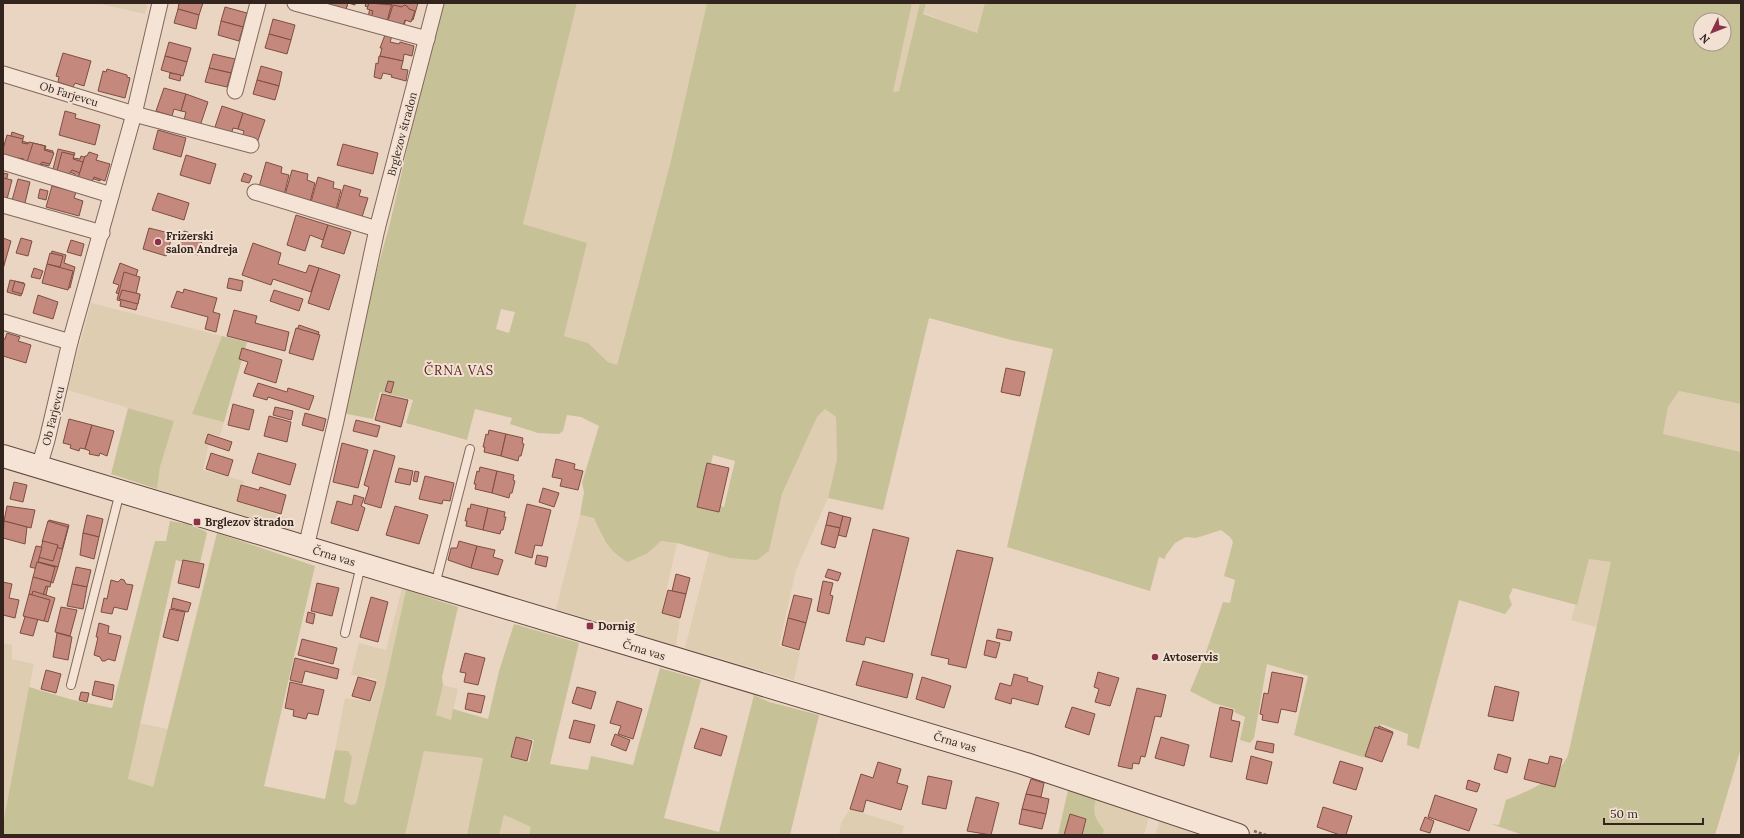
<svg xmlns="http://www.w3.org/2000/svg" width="1744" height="838" font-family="Lora,serif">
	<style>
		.farmland { fill: #decdb1 }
		.green { fill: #c7c198; fill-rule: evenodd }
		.building { fill: #c4897c; stroke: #7f4d43 }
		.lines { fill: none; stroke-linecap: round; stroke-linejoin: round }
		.lane-casing { stroke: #82675b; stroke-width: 10 }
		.street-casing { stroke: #82675b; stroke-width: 17 }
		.secondary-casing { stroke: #64493f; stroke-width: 24 }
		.path { stroke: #82675b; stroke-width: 2.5; stroke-dasharray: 3 2; stroke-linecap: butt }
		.lane { stroke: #f5e4d5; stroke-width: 8 }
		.street { stroke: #f5e4d5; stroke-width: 15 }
		.secondary { stroke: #f5e4d5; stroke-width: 22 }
		.poi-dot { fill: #8c3147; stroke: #f2e1d2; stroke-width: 1.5 }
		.labels { text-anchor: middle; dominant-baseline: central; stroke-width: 4; stroke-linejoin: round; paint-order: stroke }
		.street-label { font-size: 11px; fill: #33241e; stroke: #f2e1d2 }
		.poi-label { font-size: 11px; font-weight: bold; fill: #33241e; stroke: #f2e1d2; text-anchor: start }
		.quarter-label { font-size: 13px; letter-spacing: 1px; fill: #5c2123; stroke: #f2e1d2 }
	</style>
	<rect width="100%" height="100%" fill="#ead5c3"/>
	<g class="farmland">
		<path d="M 96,3 L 148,3 L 145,14 Z"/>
		<path d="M 577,3 L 707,3 L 670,164 L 617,365 L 608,362 L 588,343 L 564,336 L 587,243 L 523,224 Z"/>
		<path d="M 912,3 L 920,3 L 899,91 L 892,92 Z"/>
		<path d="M 926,3 L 985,3 L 977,33 L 923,13 Z"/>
		<path d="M 91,303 L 222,336 L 192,414 L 224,422 L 220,436 L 211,434 L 203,470 L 244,481 L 238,501 L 293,520 L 289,532 L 157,489 L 160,467 L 174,421 L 67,390 Z"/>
		<path d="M 1678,391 L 1741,404 L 1741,452 L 1663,434 L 1668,407 Z"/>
		<path d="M 825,409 L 836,417 L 837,459 L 828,498 L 796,570 L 779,646 L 800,652 L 794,680 L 685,648 L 709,552 L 730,558 L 769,551 L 782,494 L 817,416 Z"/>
		<path d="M 580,515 L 594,518 L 603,539 L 648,553 L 661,541 L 677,543 L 663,606 L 681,611 L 676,646 L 556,609 Z"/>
		<path d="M 1589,559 L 1612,562 L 1596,627 L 1571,620 Z"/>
		<path d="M 402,589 L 406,590 L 385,685 L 356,804 L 350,805 L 344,801 L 352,757 L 348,751 L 335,750 L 345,698 L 371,702 L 377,679 L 351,675 L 359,643 L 386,650 Z"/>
		<path d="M 3,643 L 12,645 L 12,659 L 34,664 L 3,824 Z"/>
		<path d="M 443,685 L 458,689 L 451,720 L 436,715 Z"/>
		<path d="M 139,723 L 168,729 L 153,788 L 128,779 Z"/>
		<path d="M 424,751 L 483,757 L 467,835 L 405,835 Z"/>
		<path d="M 1096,799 L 1149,816 L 1144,835 L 1103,835 L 1104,830 L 1094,816 L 1094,809 Z"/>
		<path d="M 850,809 L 904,826 L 902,835 L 839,835 L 841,823 Z"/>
		<path d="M 503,815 L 531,827 L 529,835 L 499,835 Z"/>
		<path d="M 1160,820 L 1198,835 L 1155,835 Z"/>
	</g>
	<g class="green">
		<path d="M 441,3 L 577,3 L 523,224 L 587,243 L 564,336 L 588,343 L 608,362 L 617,365 L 670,164 L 707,3 L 912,3 L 893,92 L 899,91 L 920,3 L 926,3 L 923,14 L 977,33 L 985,3 L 1741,3 L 1741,404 L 1679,391 L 1668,407 L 1663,434 L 1741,452 L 1741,748 L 1715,835 L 1523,835 L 1491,824 L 1499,825 L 1506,800 C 1529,791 1558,779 1568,755 L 1611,562 L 1589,559 L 1577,605 L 1513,588 L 1509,597 L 1512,605 L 1505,614 L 1459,600 L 1419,749 L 1407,745 L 1408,734 L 1381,724 L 1369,759 L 1294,735 L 1308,676 L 1267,664 L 1254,738 L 1250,743 L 1240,740 L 1245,717 L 1234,712 L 1235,709 L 1213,703 L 1190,691 L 1205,655 L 1223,602 L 1230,603 L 1235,580 L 1224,576 L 1233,542 L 1230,537 L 1221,530 L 1196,538 L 1186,537 L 1175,543 L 1166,555 L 1165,559 L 1159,557 L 1150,591 L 1007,547 L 1053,349 L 1011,340 L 929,318 L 883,510 L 828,498 L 837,459 L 836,417 L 825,409 L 817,417 L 782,494 L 769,551 L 757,560 L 730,558 L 677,543 L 661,541 L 648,553 L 628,562 C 608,551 603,538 594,518 L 580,515 L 584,492 L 582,483 L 599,426 L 581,417 L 567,415 L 563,431 L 559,434 L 538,433 L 510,424 L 512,418 L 475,409 L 467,440 L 406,423 L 413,400 L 380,392 L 373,419 L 342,413 L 362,325 L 390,223 ZM 1700,20 L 1724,20 L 1724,44 L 1700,44 ZM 501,309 L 515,312 L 509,333 L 496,329 ZM 713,455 L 735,461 L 724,507 L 702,499 Z"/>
		<path d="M 222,336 L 247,342 L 224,422 L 192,414 Z"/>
		<path d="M 128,408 L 174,421 L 160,467 L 157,489 L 111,474 Z"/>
		<path d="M 170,521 L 187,524 L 205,531 L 207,533 L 199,567 L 176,560 L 128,779 L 153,787 L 217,533 L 315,566 L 264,786 L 325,799 L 335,750 L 348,751 L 352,757 L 344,801 L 350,805 L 356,804 L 385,685 L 406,590 L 458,607 L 442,677 L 443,685 L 436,715 L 451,720 L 453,709 L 488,719 L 499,671 L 514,624 L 579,643 L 550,764 L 588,770 L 591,756 L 633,765 L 660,668 L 701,680 L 664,818 L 719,832 L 754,695 L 769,702 L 819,715 L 790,835 L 529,835 L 531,827 L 504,815 L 499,835 L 467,835 L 483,758 L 424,751 L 405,835 L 3,835 L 3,824 L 29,687 L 73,700 L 112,708 L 155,541 L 166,541 ZM 516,737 L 534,740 L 529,762 L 511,758 Z"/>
		<path d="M 1068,790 L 1096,799 C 1092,815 1095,817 1104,830 L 1103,835 L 1058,835 Z"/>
	</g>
	<g class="building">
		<path d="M 179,3 L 203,3 L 199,15 L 178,9 Z"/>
		<path d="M 330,3 L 348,3 L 346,9 L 329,5 Z"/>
		<path d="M 330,3 L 355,3 L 355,5 L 348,3 L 345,12 L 329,7 Z"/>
		<path d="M 366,3 L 392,3 L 387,21 L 368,17 L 370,8 L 365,6 Z"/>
		<path d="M 369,3 L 393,5 L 387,24 L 371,19 L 373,11 L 367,9 Z"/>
		<path d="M 392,3 L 418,3 L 413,20 L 406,18 L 404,26 L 387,21 Z"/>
		<path d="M 393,5 L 402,7 L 404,5 L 407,6 L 409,9 L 415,11 L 411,22 L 405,20 L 402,29 L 387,24 Z"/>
		<path d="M 225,7 L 247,13 L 243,27 L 221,21 Z"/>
		<path d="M 178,9 L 199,15 L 196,29 L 174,23 Z"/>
		<path d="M 273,19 L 295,25 L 291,40 L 269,34 Z"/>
		<path d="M 221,21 L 243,27 L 239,41 L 218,35 Z"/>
		<path d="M 269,34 L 291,40 L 287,54 L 265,48 Z"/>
		<path d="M 385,35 L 392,36 L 390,42 L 399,44 L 400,42 L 414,46 L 412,56 L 404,54 L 403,61 L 380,56 L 382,48 L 380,48 Z"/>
		<path d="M 169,42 L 191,48 L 187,62 L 165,56 Z"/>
		<path d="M 63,53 L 91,61 L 84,86 L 75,83 L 73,87 L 58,82 L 59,77 L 56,76 Z"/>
		<path d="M 213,54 L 235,59 L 231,73 L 209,68 Z"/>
		<path d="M 165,56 L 187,62 L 183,76 L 161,70 Z"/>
		<path d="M 379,56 L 403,61 L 401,69 L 408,70 L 406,81 L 391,77 L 392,75 L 383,73 L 381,79 L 374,77 L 376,63 L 378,64 Z"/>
		<path d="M 261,66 L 282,72 L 279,86 L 257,80 Z"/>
		<path d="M 209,68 L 231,73 L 227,87 L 205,82 Z"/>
		<path d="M 107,69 L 127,75 L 127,77 L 130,78 L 125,98 L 98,91 L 103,71 L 106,72 Z"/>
		<path d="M 170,73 L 181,75 L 180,81 L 169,78 Z"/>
		<path d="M 257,80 L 279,86 L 275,100 L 253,94 Z"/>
		<path d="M 164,88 L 186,94 L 181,111 L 174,109 L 172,116 L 156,111 Z"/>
		<path d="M 186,94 L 208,102 L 200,126 L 184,120 L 186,112 L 181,111 Z"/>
		<path d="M 222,106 L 243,113 L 238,129 L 233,128 L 231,135 L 214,130 Z"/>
		<path d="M 65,111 L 76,114 L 75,118 L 100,125 L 95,145 L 59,135 Z"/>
		<path d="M 243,113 L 265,120 L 257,143 L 242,138 L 244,131 L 238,129 Z"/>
		<path d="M 158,130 L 186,138 L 181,157 L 153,149 Z"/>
		<path d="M 12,132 L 24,136 L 22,141 L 32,144 L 27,160 L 23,158 L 21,163 L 5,156 Z"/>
		<path d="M 7,135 L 23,139 L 22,143 L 28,144 L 29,142 L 46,146 L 45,149 L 53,151 L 49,166 L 40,164 L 38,169 L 22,164 L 24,159 L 18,158 L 16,163 L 3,159 L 3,149 Z"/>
		<path d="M 33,143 L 45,146 L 44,150 L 54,153 L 50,164 L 42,162 L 39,166 L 27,162 Z"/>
		<path d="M 343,144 L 378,153 L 373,174 L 337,165 Z"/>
		<path d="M 58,149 L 75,153 L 73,158 L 80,159 L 81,156 L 97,161 L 96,164 L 104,166 L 100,181 L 91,178 L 90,183 L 74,179 L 75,174 L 69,172 L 68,177 L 52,173 Z"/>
		<path d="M 62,152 L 74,155 L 73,159 L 83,162 L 80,173 L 72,170 L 69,174 L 57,171 Z"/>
		<path d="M 89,152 L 98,155 L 96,160 L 110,164 L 105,181 L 94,177 L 92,182 L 78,178 L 85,156 L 87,156 Z"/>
		<path d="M 186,155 L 216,164 L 210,184 L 180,175 Z"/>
		<path d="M 266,162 L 282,167 L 281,173 L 289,175 L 284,195 L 259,187 Z"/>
		<path d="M 292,170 L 308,174 L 307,180 L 315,183 L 310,202 L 285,195 Z"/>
		<path d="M 3,173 L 8,174 L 3,193 Z"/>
		<path d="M 244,173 L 252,176 L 249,183 L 241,181 Z"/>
		<path d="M 318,177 L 334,182 L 333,188 L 341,190 L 336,210 L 311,202 Z"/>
		<path d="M 3,178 L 12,180 L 6,203 L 3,202 Z"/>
		<path d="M 18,179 L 30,182 L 24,207 L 11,204 Z"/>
		<path d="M 344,185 L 361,190 L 359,196 L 368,198 L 362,217 L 337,210 Z"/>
		<path d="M 52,186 L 76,192 L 74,198 L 83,201 L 79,216 L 46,207 Z"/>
		<path d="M 40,189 L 48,191 L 46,200 L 38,198 Z"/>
		<path d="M 158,193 L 189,203 L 184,220 L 152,210 Z"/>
		<path d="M 296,215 L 328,225 L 323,240 L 310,235 L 305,251 L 287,245 Z"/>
		<path d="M 328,225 L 351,232 L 344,254 L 321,247 Z"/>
		<path d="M 149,228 L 173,234 L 166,256 L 143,249 Z"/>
		<path d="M 184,231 L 203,237 L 198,255 L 178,248 Z"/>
		<path d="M 3,238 L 11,241 L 3,269 Z"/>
		<path d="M 21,238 L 32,241 L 28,256 L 16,253 Z"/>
		<path d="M 71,240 L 84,244 L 81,256 L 67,252 Z"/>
		<path d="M 253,243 L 281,253 L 278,264 L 306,273 L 309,265 L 319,268 L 311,292 L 273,279 L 271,285 L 242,275 Z"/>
		<path d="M 52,251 L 66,255 L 64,263 L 75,267 L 70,288 L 45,282 Z"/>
		<path d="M 50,253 L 63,256 L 60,267 L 47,264 Z"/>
		<path d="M 120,263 L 138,270 L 132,288 L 136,290 L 133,298 L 116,293 L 119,285 L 113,283 Z"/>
		<path d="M 47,264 L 73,271 L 68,290 L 42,283 Z"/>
		<path d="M 34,268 L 43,271 L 40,279 L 31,277 Z"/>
		<path d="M 319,268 L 340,275 L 329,310 L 308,303 Z"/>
		<path d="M 124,272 L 140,277 L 136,294 L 140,295 L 136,310 L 120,306 L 121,301 L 117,300 Z"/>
		<path d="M 229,278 L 243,281 L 241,291 L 227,288 Z"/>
		<path d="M 10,280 L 24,283 L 21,296 L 7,292 Z"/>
		<path d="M 15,281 L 25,284 L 22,294 L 12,291 Z"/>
		<path d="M 184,289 L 217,298 L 213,312 L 220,314 L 216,332 L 205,329 L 208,317 L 171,307 L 177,291 L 183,293 Z"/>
		<path d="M 122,290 L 140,294 L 138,304 L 119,299 Z"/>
		<path d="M 274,290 L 303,299 L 299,311 L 270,301 Z"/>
		<path d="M 38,295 L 58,302 L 53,319 L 33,313 Z"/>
		<path d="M 234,310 L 257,316 L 255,323 L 289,332 L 285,351 L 227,336 Z"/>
		<path d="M 299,325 L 319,332 L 312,353 L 291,346 Z"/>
		<path d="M 296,328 L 320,335 L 313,360 L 289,353 Z"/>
		<path d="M 7,333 L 20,337 L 18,341 L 31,345 L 26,363 L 3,356 L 3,339 L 5,339 Z"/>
		<path d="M 242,348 L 282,360 L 276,383 L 244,373 L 248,362 L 239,359 Z"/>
		<path d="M 1006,368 L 1025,372 L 1020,396 L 1001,392 Z"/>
		<path d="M 388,381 L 394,382 L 391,393 L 385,391 Z"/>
		<path d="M 258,383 L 287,392 L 288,388 L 314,396 L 309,410 L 268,397 L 267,400 L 253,396 Z"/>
		<path d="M 382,394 L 408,400 L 401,427 L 375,420 Z"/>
		<path d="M 233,404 L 254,410 L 249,430 L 228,425 Z"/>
		<path d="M 275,407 L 293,411 L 291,420 L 273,415 Z"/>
		<path d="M 305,413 L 326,419 L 323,431 L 302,425 Z"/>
		<path d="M 269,416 L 291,422 L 287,442 L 264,436 Z"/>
		<path d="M 69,419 L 92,425 L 85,449 L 80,448 L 79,451 L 70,448 L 71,445 L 63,443 Z"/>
		<path d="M 356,420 L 380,426 L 377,437 L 353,431 Z"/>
		<path d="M 92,425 L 114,431 L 107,456 L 100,453 L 99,456 L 89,454 L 90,451 L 85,449 Z"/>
		<path d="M 489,430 L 506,434 L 501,456 L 484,452 L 485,447 L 483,447 L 486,434 L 488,435 Z"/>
		<path d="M 208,434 L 232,442 L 229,451 L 205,443 Z"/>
		<path d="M 506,434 L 523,438 L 522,443 L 524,444 L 521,456 L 519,456 L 518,461 L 501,456 Z"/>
		<path d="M 342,443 L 368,450 L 358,488 L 333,482 Z"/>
		<path d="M 374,450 L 395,456 L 381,508 L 364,503 L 369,487 L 364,485 Z"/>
		<path d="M 211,453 L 233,460 L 228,476 L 206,469 Z"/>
		<path d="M 258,453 L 296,464 L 290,485 L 252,473 Z"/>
		<path d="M 556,459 L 575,464 L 574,469 L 583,471 L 578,490 L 560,486 L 562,479 L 552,477 Z"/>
		<path d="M 707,463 L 729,468 L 719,512 L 697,507 Z"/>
		<path d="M 480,467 L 497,471 L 492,493 L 475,489 L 476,484 L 474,484 L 477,471 L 479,472 Z"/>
		<path d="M 399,468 L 413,471 L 410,485 L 395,482 Z"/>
		<path d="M 415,471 L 419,472 L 417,482 L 413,481 Z"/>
		<path d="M 497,471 L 514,475 L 513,480 L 515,481 L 512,493 L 510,493 L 509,498 L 492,493 Z"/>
		<path d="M 425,476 L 454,483 L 450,501 L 443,500 L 442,504 L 419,499 Z"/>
		<path d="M 14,482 L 27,485 L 23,502 L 10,499 Z"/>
		<path d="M 241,485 L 259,490 L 260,487 L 286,495 L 281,514 L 237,501 Z"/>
		<path d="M 543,488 L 559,493 L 554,507 L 539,502 Z"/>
		<path d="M 354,495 L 364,498 L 361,506 L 365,508 L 358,531 L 331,523 L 337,501 L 352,505 Z"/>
		<path d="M 471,504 L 488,508 L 483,530 L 466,526 L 467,521 L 465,521 L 468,508 L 470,509 Z"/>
		<path d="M 527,504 L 551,510 L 542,546 L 535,545 L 532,558 L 515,553 Z"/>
		<path d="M 7,506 L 35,510 L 31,528 L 4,521 Z"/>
		<path d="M 395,506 L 428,515 L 419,544 L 386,535 Z"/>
		<path d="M 488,508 L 505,512 L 504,517 L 506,517 L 503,530 L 501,530 L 500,534 L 483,530 Z"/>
		<path d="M 829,512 L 843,516 L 840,528 L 826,525 Z"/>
		<path d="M 87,515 L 103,519 L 99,537 L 83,533 Z"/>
		<path d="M 843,516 L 851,518 L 846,537 L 838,535 Z"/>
		<path d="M 49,520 L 69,525 L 58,567 L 38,562 Z"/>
		<path d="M 4,521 L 27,527 L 25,544 L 3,538 Z"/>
		<path d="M 48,521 L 68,527 L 62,549 L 42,542 Z"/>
		<path d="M 826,525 L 840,528 L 835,548 L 821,544 Z"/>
		<path d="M 873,529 L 909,538 L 884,642 L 866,637 L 864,645 L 846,641 Z"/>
		<path d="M 83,533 L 99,537 L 94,559 L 80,555 Z"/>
		<path d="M 43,541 L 58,545 L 53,561 L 38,557 Z"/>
		<path d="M 459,541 L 477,546 L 471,568 L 448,560 L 451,548 L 457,548 Z"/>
		<path d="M 36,546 L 42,547 L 38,562 L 58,567 L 53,583 L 49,582 L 46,595 L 33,591 L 38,569 L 30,567 Z"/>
		<path d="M 477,546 L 495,550 L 493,557 L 503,560 L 498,575 L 471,568 Z"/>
		<path d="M 957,550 L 993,558 L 966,668 L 948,664 L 949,659 L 931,655 Z"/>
		<path d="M 537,555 L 548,557 L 546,567 L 535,564 Z"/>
		<path d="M 183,560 L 204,564 L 199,588 L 178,583 Z"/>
		<path d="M 37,562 L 55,567 L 51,582 L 33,577 Z"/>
		<path d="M 76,567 L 91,570 L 87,587 L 72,584 Z"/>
		<path d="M 828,569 L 841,573 L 838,581 L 825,577 Z"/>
		<path d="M 676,574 L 690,578 L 686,594 L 672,591 Z"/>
		<path d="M 33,577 L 51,582 L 50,587 L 46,586 L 42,598 L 29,594 Z"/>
		<path d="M 121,579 L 124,580 L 126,584 L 133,585 L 127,610 L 114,607 L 112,614 L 101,612 L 104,598 L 107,599 L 111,580 L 118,582 Z"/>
		<path d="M 823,581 L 833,583 L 830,595 L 833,596 L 829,614 L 817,611 Z"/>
		<path d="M 3,582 L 12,584 L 9,598 L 19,600 L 15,618 L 3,615 Z"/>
		<path d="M 317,583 L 339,588 L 332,616 L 311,611 Z"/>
		<path d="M 72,584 L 87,587 L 83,609 L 67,606 Z"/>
		<path d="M 668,590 L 686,594 L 680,618 L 662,613 Z"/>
		<path d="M 33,591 L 55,598 L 48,622 L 38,619 L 33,636 L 20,633 Z"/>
		<path d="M 29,594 L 50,600 L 44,621 L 23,616 Z"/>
		<path d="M 794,595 L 812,599 L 806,623 L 788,618 Z"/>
		<path d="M 371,597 L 388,602 L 378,642 L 360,637 Z"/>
		<path d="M 173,598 L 191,603 L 188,612 L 171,608 Z"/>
		<path d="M 61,607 L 77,610 L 70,636 L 55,632 Z"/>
		<path d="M 170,609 L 185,612 L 178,641 L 163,637 Z"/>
		<path d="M 308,612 L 315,614 L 313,624 L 306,622 Z"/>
		<path d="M 788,618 L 806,623 L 799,650 L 782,645 Z"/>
		<path d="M 99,623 L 109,626 L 108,633 L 121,636 L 115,661 L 108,659 L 105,661 L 102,661 L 100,657 L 94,655 L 98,637 L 96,637 Z"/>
		<path d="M 998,629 L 1012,632 L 1010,641 L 996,638 Z"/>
		<path d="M 57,633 L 72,637 L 68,660 L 53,657 Z"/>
		<path d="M 302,639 L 337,648 L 333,664 L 298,655 Z"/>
		<path d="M 987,640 L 1000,643 L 996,658 L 984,655 Z"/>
		<path d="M 465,653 L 485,658 L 478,685 L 464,682 L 466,673 L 460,672 Z"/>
		<path d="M 295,658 L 339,669 L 337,679 L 305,671 L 302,683 L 290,680 Z"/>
		<path d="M 863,661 L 913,674 L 907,698 L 856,685 Z"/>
		<path d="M 46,670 L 61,674 L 56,693 L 41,689 Z"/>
		<path d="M 1098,672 L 1119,678 L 1110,706 L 1095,702 L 1099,689 L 1094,687 Z"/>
		<path d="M 1272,672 L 1303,678 L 1296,712 L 1281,709 L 1278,723 L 1262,720 L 1263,715 L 1260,714 L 1264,693 L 1268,694 Z"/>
		<path d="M 1014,674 L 1028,678 L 1027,681 L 1043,686 L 1038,705 L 1012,698 L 1011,704 L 995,699 L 1000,683 L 1011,686 Z"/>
		<path d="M 358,677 L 376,682 L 370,701 L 352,696 Z"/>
		<path d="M 922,677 L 951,686 L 944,708 L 916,699 Z"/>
		<path d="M 95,681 L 114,685 L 112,700 L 92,695 Z"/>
		<path d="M 290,682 L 324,690 L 318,715 L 308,713 L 306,719 L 293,716 L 294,710 L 285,708 Z"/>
		<path d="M 1495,686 L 1519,692 L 1513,721 L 1488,716 Z"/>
		<path d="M 577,687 L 596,692 L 591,709 L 572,703 Z"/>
		<path d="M 1137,688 L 1166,695 L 1161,717 L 1155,716 L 1145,757 L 1141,756 L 1139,764 L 1133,763 L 1132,769 L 1118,766 Z"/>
		<path d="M 81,692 L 89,693 L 87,702 L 79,700 Z"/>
		<path d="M 468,693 L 485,696 L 481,713 L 465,709 Z"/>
		<path d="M 617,701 L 642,709 L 633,739 L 618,734 L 621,726 L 610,723 Z"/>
		<path d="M 1072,707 L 1095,714 L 1089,735 L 1065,727 Z"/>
		<path d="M 1220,707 L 1233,710 L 1231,720 L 1240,722 L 1232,762 L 1210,757 Z"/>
		<path d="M 574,720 L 595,725 L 590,743 L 569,738 Z"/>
		<path d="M 1379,726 L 1393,732 L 1382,757 L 1368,751 Z"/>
		<path d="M 1375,727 L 1393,733 L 1382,762 L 1365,756 Z"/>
		<path d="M 701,728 L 727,736 L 721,756 L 694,748 Z"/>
		<path d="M 615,734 L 630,740 L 626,751 L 611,745 Z"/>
		<path d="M 516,737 L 532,741 L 527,761 L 511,757 Z"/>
		<path d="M 1161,737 L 1189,745 L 1184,766 L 1155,758 Z"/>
		<path d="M 1257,741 L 1274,744 L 1273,753 L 1255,749 Z"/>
		<path d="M 1498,754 L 1511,758 L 1507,773 L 1494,769 Z"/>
		<path d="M 1251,756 L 1272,762 L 1267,784 L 1246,779 Z"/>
		<path d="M 1550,756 L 1562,759 L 1555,787 L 1524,779 L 1529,759 L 1548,764 Z"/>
		<path d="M 1340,761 L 1363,768 L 1356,790 L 1333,783 Z"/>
		<path d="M 878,762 L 901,769 L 897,783 L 908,786 L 901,810 L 866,800 L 863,812 L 850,809 L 861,774 L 873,778 Z"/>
		<path d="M 928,776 L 952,781 L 946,809 L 922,804 Z"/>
		<path d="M 1031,779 L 1044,783 L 1041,797 L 1026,794 Z"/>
		<path d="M 1468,780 L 1480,784 L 1477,792 L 1466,789 Z"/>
		<path d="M 1026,794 L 1049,799 L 1046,814 L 1022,809 Z"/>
		<path d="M 1435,795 L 1477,809 L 1469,831 L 1428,817 Z"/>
		<path d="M 976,797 L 999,803 L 991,835 L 967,831 Z"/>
		<path d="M 1323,807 L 1352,816 L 1346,835 L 1340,835 L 1317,827 Z"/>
		<path d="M 1022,809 L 1046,814 L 1042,829 L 1019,824 Z"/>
		<path d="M 1070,814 L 1086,819 L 1082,835 L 1064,835 Z"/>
		<path d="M 1425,817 L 1434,821 L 1430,833 L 1420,830 Z"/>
	</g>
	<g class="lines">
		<defs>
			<g id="lane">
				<path d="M 435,585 L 470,449"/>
				<path d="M 345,633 L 361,565"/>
				<path d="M 71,685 L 120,492"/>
			</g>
			<g id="street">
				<path d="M 295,3 L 427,39"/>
				<path d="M 3,74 L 134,114 L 251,145"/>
				<path d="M 235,91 L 258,3"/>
				<path d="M 3,162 L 111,195"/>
				<path d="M 255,192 L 377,229"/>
				<path d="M 3,205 L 102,233"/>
				<path d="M 3,322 L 70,342"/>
				<path d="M 39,467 L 47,440 L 70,342 L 134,114 L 160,3"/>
				<path d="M 306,547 L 336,421 L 377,229 L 436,3"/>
			</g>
			<path id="secondary" d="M 3,456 L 1026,764 L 1238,835"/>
		</defs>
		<use href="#lane" class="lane-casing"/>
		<use href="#street" class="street-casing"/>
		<use href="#secondary" class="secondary-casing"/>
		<path class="path" d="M 1254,831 L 1266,835"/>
		<use href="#lane" class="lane"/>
		<use href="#street" class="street"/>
		<use href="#secondary" class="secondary"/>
	</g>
	<g class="poi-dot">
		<circle cx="158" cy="242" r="4"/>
		<rect x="193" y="518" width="8" height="8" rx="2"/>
		<rect x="586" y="622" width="8" height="8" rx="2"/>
		<circle cx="1155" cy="657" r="4"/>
	</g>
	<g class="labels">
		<g class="street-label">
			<text transform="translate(69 94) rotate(17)">Ob Farjevcu</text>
			<text transform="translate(402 134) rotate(-75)">Brglezov štradon</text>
			<text transform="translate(53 416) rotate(-76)">Ob Farjevcu</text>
			<text transform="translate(334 556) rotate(17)">Črna vas</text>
			<text transform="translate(644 650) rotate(17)">Črna vas</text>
			<text transform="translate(955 742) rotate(17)">Črna vas</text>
		</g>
		<g class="poi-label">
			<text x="166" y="236">Frizerski<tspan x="166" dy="13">salon Andreja</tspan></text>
			<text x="205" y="522">Brglezov štradon</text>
			<text x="598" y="626">Dornig</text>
			<text x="1163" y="657">Avtoservis</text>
		</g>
		<g class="quarter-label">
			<text x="459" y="370">ČRNA VAS</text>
		</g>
	</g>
	<rect width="1744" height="838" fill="none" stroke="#33241e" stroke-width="8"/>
	<g transform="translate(1712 32) rotate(227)"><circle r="19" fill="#f2e1d2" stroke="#a6958a"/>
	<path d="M0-3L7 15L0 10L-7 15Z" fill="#8c3147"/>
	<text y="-6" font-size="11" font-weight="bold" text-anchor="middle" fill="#33241e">N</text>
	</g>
	<path d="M1604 818v6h99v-6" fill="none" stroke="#33241e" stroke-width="2"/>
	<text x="1610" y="818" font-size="12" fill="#33241e" stroke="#f2e1d2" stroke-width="3" paint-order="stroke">50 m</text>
</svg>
